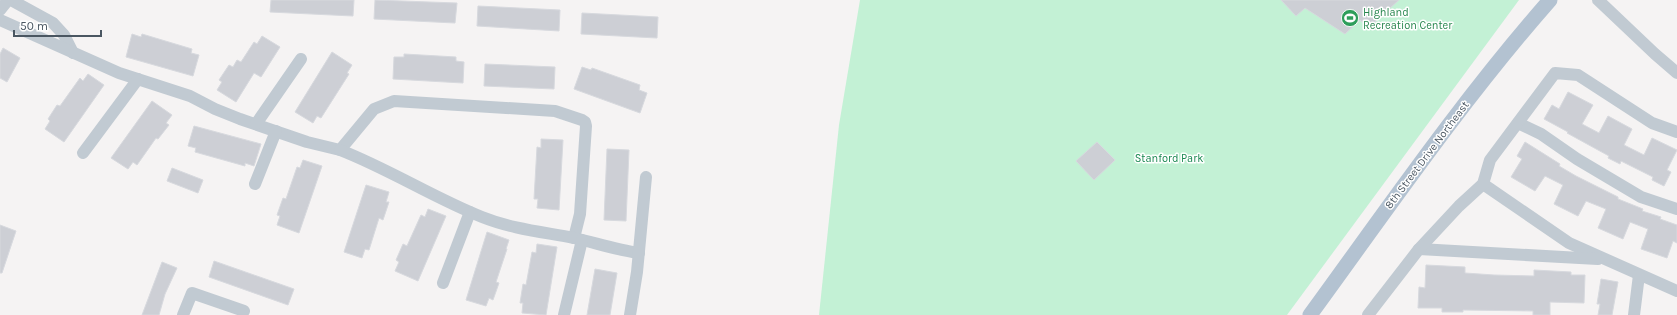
<svg xmlns="http://www.w3.org/2000/svg" width="1677" height="315" font-family="Karla,sans-serif">
	<style>
		.green { fill: #c3f1d5 }
		.building { fill: #cdcfd5; stroke: #d7d9de }
		.lines { fill: none; stroke-linecap: round; stroke-linejoin: round }
		.minor { stroke: #c1cad2; stroke-width: 12 }
		.major { stroke: #b3c2d1; stroke-width: 15 }
		.labels { text-anchor: middle; dominant-baseline: central; stroke-width: 3; stroke-linejoin: round; paint-order: stroke }
		.leisure-label { font-size: 11px; fill: #27864d; stroke: #fff; text-anchor: start }
		.street-label { font-size: 11px; fill: #4a5661; stroke: #fff }
		.park-label { font-size: 11px; fill: #17864f; stroke: #fff }
	</style>
	<rect width="100%" height="100%" fill="#f5f3f3"/>
	<path class="green" d="M 860,0 L 1519,0 L 1287,315 L 819,315 L 839,125 Z"/>
	<g class="building">
		<path d="M 271,0 L 354,0 L 353,16 L 270,12 Z"/>
		<path d="M 375,0 L 457,3 L 455,23 L 374,19 Z"/>
		<path d="M 1281,0 L 1399,0 L 1368,28 L 1360,20 L 1345,34 L 1305,8 L 1296,16 Z"/>
		<path d="M 478,6 L 560,10 L 559,31 L 477,26 Z"/>
		<path d="M 582,13 L 658,17 L 657,38 L 581,34 Z"/>
		<path d="M 132,34 L 141,37 L 142,34 L 192,49 L 191,53 L 199,55 L 193,76 L 126,57 Z"/>
		<path d="M 262,36 L 280,47 L 261,77 L 254,73 L 236,102 L 217,90 L 222,82 L 219,80 L 229,65 L 233,67 L 237,60 L 241,62 L 254,42 L 257,44 Z"/>
		<path d="M 3,48 L 20,58 L 7,82 L 0,78 L 0,54 Z"/>
		<path d="M 332,52 L 352,65 L 347,73 L 349,74 L 321,118 L 317,116 L 313,123 L 295,112 Z"/>
		<path d="M 404,54 L 456,57 L 456,61 L 464,62 L 463,83 L 393,79 L 394,57 L 404,57 Z"/>
		<path d="M 485,64 L 555,67 L 554,89 L 484,86 Z"/>
		<path d="M 582,67 L 591,70 L 592,68 L 640,85 L 639,90 L 647,93 L 640,113 L 574,89 Z"/>
		<path d="M 88,74 L 104,85 L 64,142 L 45,129 L 50,121 L 48,119 L 57,105 L 60,106 L 80,78 L 83,81 Z"/>
		<path d="M 1568,92 L 1593,105 L 1582,124 L 1599,133 L 1608,116 L 1632,129 L 1624,145 L 1644,155 L 1652,138 L 1677,150 L 1667,170 L 1671,172 L 1664,186 L 1652,180 L 1653,177 L 1621,161 L 1620,164 L 1608,158 L 1609,156 L 1567,133 L 1568,132 L 1544,119 L 1552,105 L 1559,109 Z"/>
		<path d="M 152,101 L 172,115 L 166,123 L 169,125 L 158,139 L 156,138 L 137,165 L 133,162 L 128,169 L 111,158 Z"/>
		<path d="M 194,126 L 261,144 L 254,166 L 245,163 L 245,166 L 195,152 L 196,148 L 188,146 Z"/>
		<path d="M 541,139 L 563,140 L 559,210 L 537,208 L 538,199 L 534,199 L 537,147 L 541,148 Z"/>
		<path d="M 1097,142 L 1115,160 L 1094,180 L 1076,161 Z"/>
		<path d="M 1525,142 L 1560,164 L 1559,166 L 1576,176 L 1618,197 L 1618,199 L 1643,209 L 1642,211 L 1661,217 L 1660,219 L 1677,225 L 1677,243 L 1673,241 L 1667,258 L 1641,249 L 1648,229 L 1630,222 L 1623,239 L 1598,228 L 1606,209 L 1586,201 L 1578,216 L 1554,204 L 1563,185 L 1545,176 L 1535,191 L 1511,177 L 1522,159 L 1517,156 Z"/>
		<path d="M 607,149 L 629,150 L 626,221 L 604,220 Z"/>
		<path d="M 303,160 L 322,166 L 299,233 L 277,225 L 280,216 L 277,215 L 283,198 L 286,199 L 297,167 L 300,168 Z"/>
		<path d="M 172,168 L 203,180 L 198,193 L 167,181 Z"/>
		<path d="M 366,185 L 389,192 L 386,202 L 389,202 L 383,220 L 379,218 L 369,250 L 365,249 L 362,258 L 344,252 Z"/>
		<path d="M 428,209 L 446,216 L 418,281 L 395,271 L 399,262 L 396,260 L 403,244 L 407,246 L 421,215 L 425,217 Z"/>
		<path d="M 0,225 L 16,231 L 2,273 L 0,273 Z"/>
		<path d="M 487,232 L 509,240 L 506,249 L 507,249 L 496,282 L 499,283 L 493,300 L 489,298 L 486,306 L 466,300 Z"/>
		<path d="M 537,244 L 557,247 L 546,315 L 522,313 L 523,303 L 520,303 L 523,284 L 526,285 L 532,252 L 536,253 Z"/>
		<path d="M 214,261 L 294,289 L 288,305 L 209,277 Z"/>
		<path d="M 162,262 L 177,268 L 165,294 L 159,315 L 142,315 Z"/>
		<path d="M 1426,265 L 1465,267 L 1465,273 L 1494,275 L 1534,276 L 1534,270 L 1571,272 L 1571,275 L 1585,275 L 1584,303 L 1550,302 L 1550,315 L 1533,315 L 1533,311 L 1463,310 L 1463,312 L 1442,312 L 1442,308 L 1418,308 L 1419,287 L 1425,288 Z"/>
		<path d="M 595,269 L 617,273 L 610,315 L 587,315 Z"/>
		<path d="M 1601,279 L 1618,282 L 1612,315 L 1598,315 L 1600,304 L 1597,304 Z"/>
	</g>
	<g class="lines">
		<g class="minor">
			<path d="M 11,0 L 53,23 L 64,35 L 73,53"/>
			<path d="M 1598,0 L 1655,54 L 1677,73"/>
			<path d="M 0,10 L 8,0"/>
			<path d="M 0,20 L 119,73 L 190,96 L 215,109 L 240,119 L 307,142 L 340,150 L 374,109 L 394,101 L 555,111 L 582,120 L 585,122 L 586,126 L 580,214 L 574,238"/>
			<path d="M 1518,123 L 1541,134 L 1577,159 L 1641,197 L 1677,209"/>
			<path d="M 256,124 L 301,59"/>
			<path d="M 340,150 C 389,169 434,198 482,217 C 512,229 543,232 574,238 C 596,243 617,250 639,253"/>
			<path d="M 83,153 L 138,79"/>
			<path d="M 255,184 L 276,131"/>
			<path d="M 1483,184 L 1569,243 L 1677,291"/>
			<path d="M 1419,249 L 1598,259"/>
			<path d="M 443,283 L 470,212"/>
			<path d="M 183,315 L 192,293 L 244,311"/>
			<path d="M 564,315 L 582,240"/>
			<path d="M 630,315 L 637,272 L 646,177"/>
			<path d="M 1368,315 L 1419,249 L 1459,206 L 1483,184 L 1490,160 L 1555,73 L 1578,75 L 1652,123 L 1677,132"/>
			<path d="M 1634,315 L 1639,275"/>
		</g>
		<path class="major" d="M 1310,315 C 1388,208 1463,99 1550,0"/>
	</g>
	<defs>
		<symbol id="stadium-disc" viewBox="-11 -11 22 22"><circle r="9.5" fill="#2e9e5b" stroke="#fff"/><path d="M0-5a6.5 5 0 1 0 0 10a6.5 5 0 1 0 0-10ZM-3.5-1.8h7v3.6h-7Z" fill="#fff"/></symbol>
	</defs>
	<g fill-rule="evenodd">
		<use href="#stadium-disc" x="1340" y="8" width="20" height="20"/>
	</g>
	<g class="labels">
		<g class="leisure-label">
			<text x="1363" y="12">Highland<tspan x="1363" dy="13">Recreation Center</tspan></text>
		</g>
		<g class="street-label">
			<text transform="translate(1427 155) rotate(-53)">8th Street Drive Northeast</text>
		</g>
		<g class="park-label">
			<text x="1169" y="158">Stanford Park</text>
		</g>
	</g>
	<path d="M14 30v6h87v-6" fill="none" stroke="#4a5661" stroke-width="2"/>
	<text x="20" y="30" font-size="12" fill="#4a5661" stroke="#ffffff" stroke-width="3" paint-order="stroke">50 m</text>
</svg>
